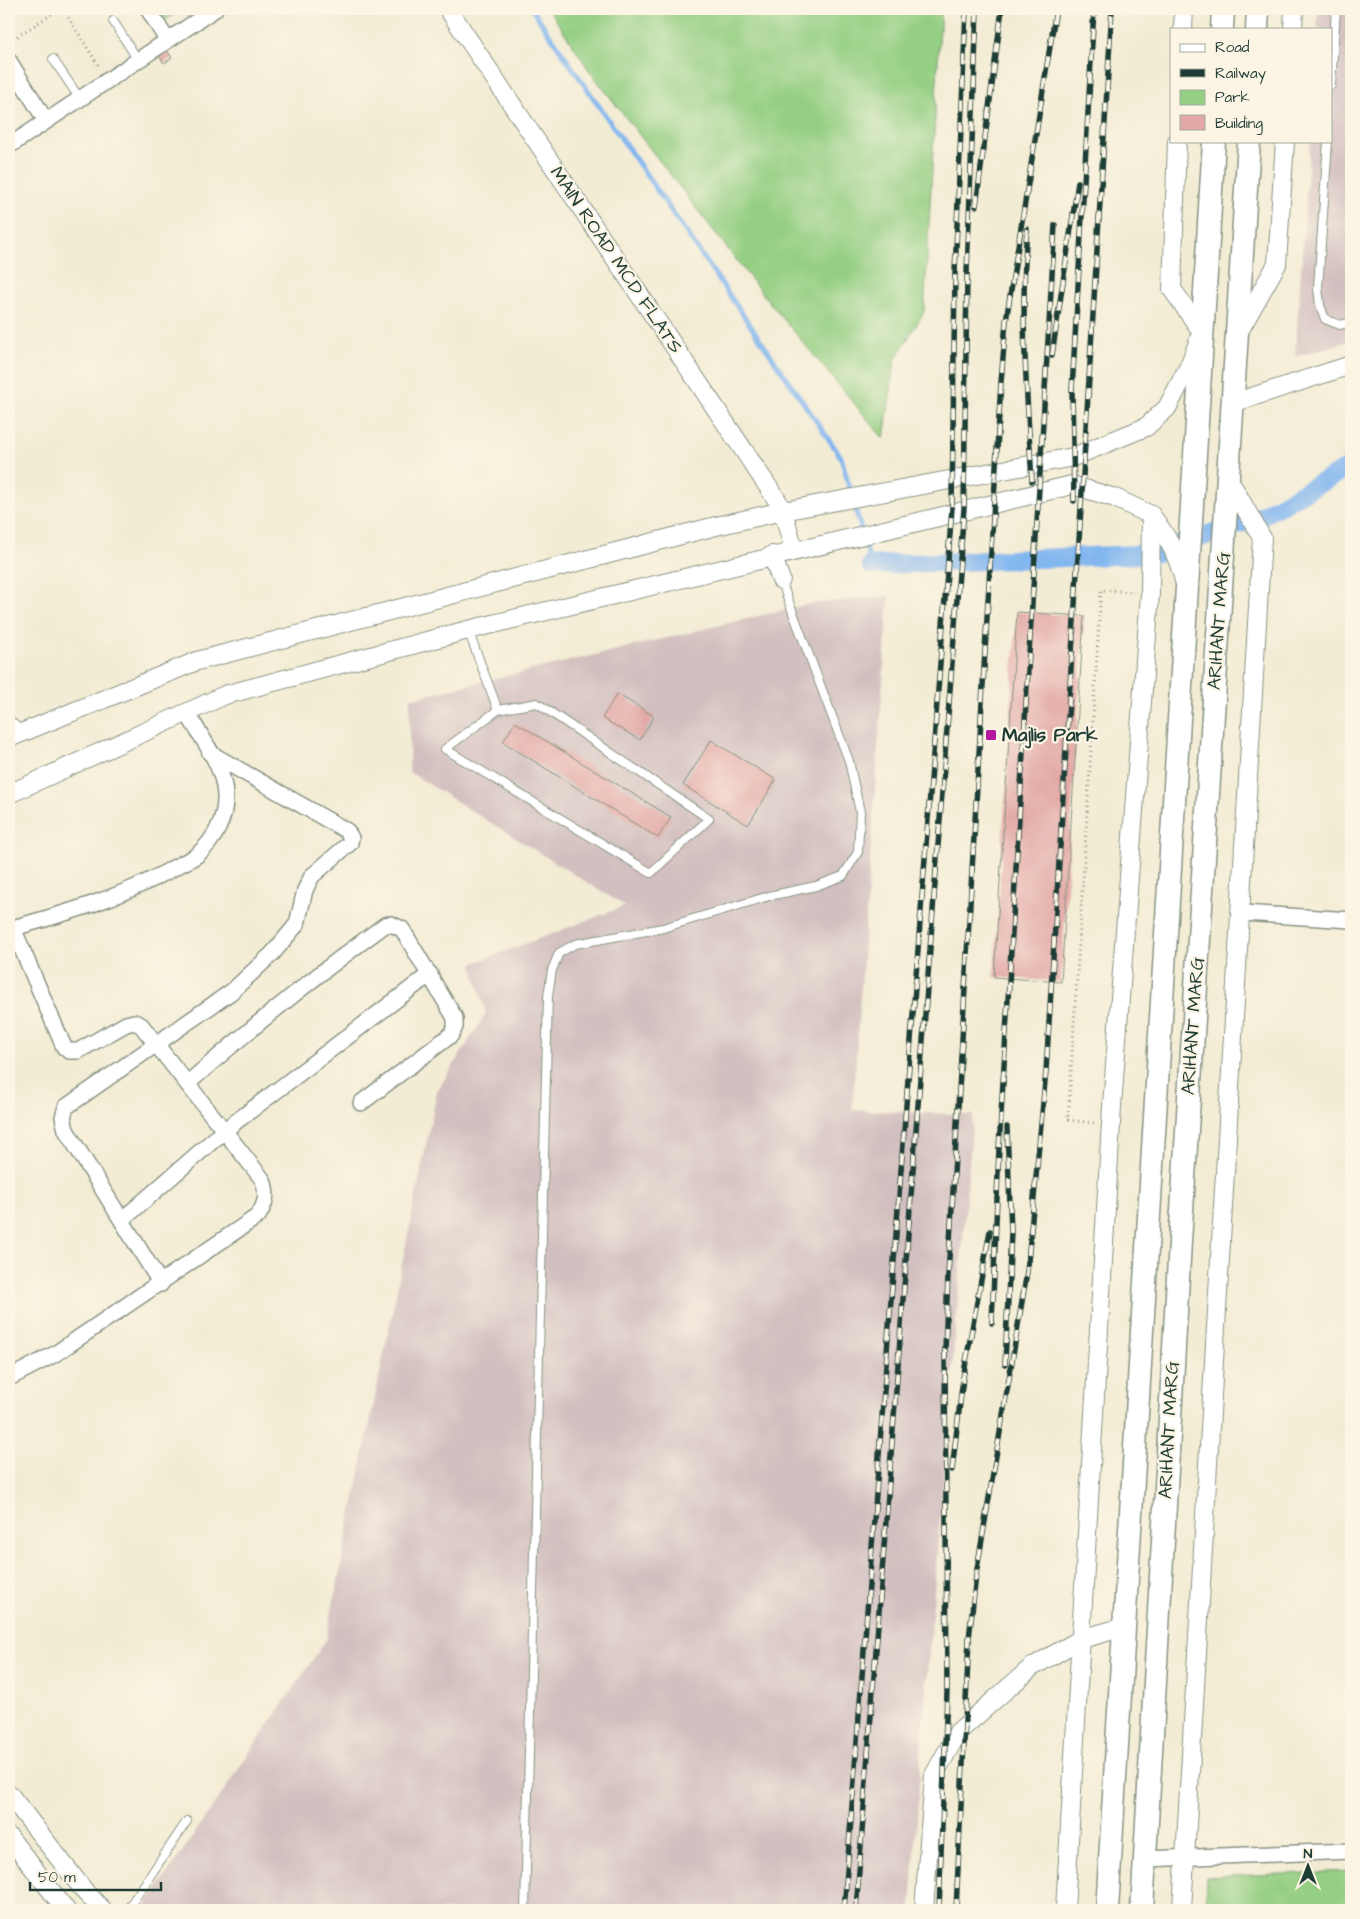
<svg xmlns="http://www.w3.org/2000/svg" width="1360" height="1919" font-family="'Architects Daughter',sans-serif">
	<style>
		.industrial { fill: #d2bfbf }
		.green { fill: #94cf83; stroke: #5a865c }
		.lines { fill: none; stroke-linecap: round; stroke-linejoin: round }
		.stream { stroke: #81b6ef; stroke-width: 5 }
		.canal { stroke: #81b6ef; stroke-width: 19 }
		.building { fill: #e2a8a6 }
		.service-casing { stroke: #899484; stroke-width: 10 }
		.minor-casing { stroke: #899484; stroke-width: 18 }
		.tertiary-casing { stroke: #899484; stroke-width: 20 }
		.primary-casing { stroke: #899484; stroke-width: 25 }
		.path { stroke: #899484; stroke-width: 3; stroke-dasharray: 1 4; stroke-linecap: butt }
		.service { stroke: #fff; stroke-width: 8 }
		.minor { stroke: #fff; stroke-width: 15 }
		.tertiary { stroke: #fff; stroke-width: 18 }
		.primary { stroke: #fff; stroke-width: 22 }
		.rail-casing { stroke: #1f3d34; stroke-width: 5.5 }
		.rail { stroke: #fcf5e5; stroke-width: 4; stroke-dasharray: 11; stroke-linecap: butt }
		.poi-dot { fill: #b5179e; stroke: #fcf5e5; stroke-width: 2 }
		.labels { text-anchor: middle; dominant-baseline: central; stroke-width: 4.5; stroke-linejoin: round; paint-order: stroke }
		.street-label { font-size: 19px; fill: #1f3d34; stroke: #fcf5e5 }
		.poi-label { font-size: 19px; font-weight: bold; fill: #1f3d34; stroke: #fcf5e5; text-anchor: start }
	</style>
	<rect width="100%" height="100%" fill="#fcf5e5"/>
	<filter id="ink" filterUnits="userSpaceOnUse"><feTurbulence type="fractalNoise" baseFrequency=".02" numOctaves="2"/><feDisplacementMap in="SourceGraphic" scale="10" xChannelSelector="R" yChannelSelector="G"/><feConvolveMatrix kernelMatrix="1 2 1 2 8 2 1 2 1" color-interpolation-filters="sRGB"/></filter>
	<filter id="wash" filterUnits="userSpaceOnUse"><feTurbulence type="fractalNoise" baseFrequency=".0096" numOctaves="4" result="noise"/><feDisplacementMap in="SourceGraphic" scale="20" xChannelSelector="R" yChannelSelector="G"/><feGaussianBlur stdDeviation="1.12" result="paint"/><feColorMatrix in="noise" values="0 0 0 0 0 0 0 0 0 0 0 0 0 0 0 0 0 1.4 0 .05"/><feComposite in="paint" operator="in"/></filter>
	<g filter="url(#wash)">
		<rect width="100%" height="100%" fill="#f3ecd4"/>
		<g class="industrial">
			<path d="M 1319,9 L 1351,9 L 1351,341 L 1295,357 L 1310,141 L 1331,141 L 1331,29 L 1317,29 Z"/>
			<path d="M 889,596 L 852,1110 L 973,1115 L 923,1725 L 911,1910 L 148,1910 L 144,1908 L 326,1640 L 437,1091 L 486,1014 L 472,964 L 625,906 L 409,772 L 410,699 L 809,604 Z"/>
		</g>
		<g class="green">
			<path d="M 154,9 L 183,9 L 163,22 Z"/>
			<path d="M 549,9 L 941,9 L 924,312 L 895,360 L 884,439 L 765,297 L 589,70 Z"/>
			<path d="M 1351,1871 L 1351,1910 L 1205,1910 L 1206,1877 Z"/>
		</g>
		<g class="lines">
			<path class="stream" d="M 532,9 L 841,457 L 871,565"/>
			<path class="canal" d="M 871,565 L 1152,554 L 1259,517 L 1351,466"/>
		</g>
		<g id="blocks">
			<g class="building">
				<path d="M 166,49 L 172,58 L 164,63 L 158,54 Z"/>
				<path d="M 1017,612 L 1084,616 L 1061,982 L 994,977 Z"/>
				<path d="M 617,694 L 654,716 L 640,740 L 602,718 Z"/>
				<path d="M 515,722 L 671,817 L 658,838 L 503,742 Z"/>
				<path d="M 711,740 L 776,780 L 748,825 L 683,785 Z"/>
			</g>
		</g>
	</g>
	<g filter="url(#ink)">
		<use href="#blocks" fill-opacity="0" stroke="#899484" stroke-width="1"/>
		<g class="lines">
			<defs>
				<g id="service">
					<path d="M 113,21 L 138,60"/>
					<path d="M 53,59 L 80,99"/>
					<path d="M 1331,85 L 1336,9"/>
					<path d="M 9,132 L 15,142"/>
					<path d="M 1328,141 L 1318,288 L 1320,305 L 1325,319 L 1340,325 L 1351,322"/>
					<path d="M 468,630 L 498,710 L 537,703 L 709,819 L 651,873 L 445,749 L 498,710"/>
					<path d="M 9,720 L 23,732"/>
					<path d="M 127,1910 L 187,1821"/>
					<path d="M 525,1910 L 548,996 L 552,970 L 559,953 L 575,944 L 663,928 L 769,896 L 816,886 L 843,876 L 858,852 L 860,812 L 849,761 L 781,581"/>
				</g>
				<g id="minor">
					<path d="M 148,9 L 167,40"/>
					<path d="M 9,61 L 46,121"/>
					<path d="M 9,146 L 215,9"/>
					<path d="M 1242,913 L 1351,920"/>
					<path d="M 9,929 C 64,914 120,898 170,870 C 178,865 189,861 197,855 C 215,840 226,818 225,795 C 224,766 201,737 187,713"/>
					<path d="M 188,1083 C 252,1027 316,975 385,925 L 391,924 L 402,929 L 455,1018 L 455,1027 L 451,1035 L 361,1103"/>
					<path d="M 122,1220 L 225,1130 L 430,974"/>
					<path d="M 161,1284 L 66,1130 L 63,1117 L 66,1107 L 231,992 L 273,953 L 297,924 L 305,890 L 312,876 L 350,843 L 351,838 L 347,831 L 210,753"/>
					<path d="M 9,1378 L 55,1354 L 258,1216 C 266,1203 268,1195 263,1180 L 141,1025 L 134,1022 L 126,1024 L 78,1051 L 69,1051 L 64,1047 L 13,928"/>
					<path d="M 1145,1859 L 1351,1851"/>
				</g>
				<g id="tertiary">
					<path d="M 448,9 L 777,500 L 783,511 L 794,550"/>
					<path d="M 1183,29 L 1184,9"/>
					<path d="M 1293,29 L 1294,9"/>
					<path d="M 1238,333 L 1277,264 L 1285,141"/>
					<path d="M 1233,403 L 1351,365"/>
					<path d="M 1151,515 C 1167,536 1178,555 1184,581"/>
					<path d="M 772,555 L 781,580"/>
					<path d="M 9,738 L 197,661 L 716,526 L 783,511 L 1073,457 L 1146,427 L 1167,408 L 1189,366 L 1202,332 L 1172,289 L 1177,141"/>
					<path d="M 9,794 L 225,695 L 468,630 L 1072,485 L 1115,498 L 1151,515 L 1150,594 L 1112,1106 L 1065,1910"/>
					<path d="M 9,1794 L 86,1893 L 103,1910"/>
					<path d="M 9,1837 L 66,1910"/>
					<path d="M 924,1910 L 934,1775 L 958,1732 L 1032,1667 L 1081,1639 L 1124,1627"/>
					<path d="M 1182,1910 L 1262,538 L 1228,478"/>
				</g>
				<g id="primary">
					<path d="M 1222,29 L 1223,9"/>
					<path d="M 1257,29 L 1258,9"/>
					<path d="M 1107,1910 L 1214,141"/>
					<path d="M 1142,1910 L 1180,1242 L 1249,141"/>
				</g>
			</defs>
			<use href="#service" class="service-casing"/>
			<use href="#minor" class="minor-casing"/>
			<use href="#tertiary" class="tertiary-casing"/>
			<use href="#primary" class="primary-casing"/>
			<g class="path">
				<path d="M 63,9 L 100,68"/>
				<path d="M 9,42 L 59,9"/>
				<path d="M 1094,1123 L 1068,1120 L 1101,590 L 1134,592"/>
			</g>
			<use href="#service" class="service"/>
			<use href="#minor" class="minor"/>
			<use href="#tertiary" class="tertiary"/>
			<use href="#primary" class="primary"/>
			<defs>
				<g id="rail">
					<path d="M 976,206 L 1002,9"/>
					<path d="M 1027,229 C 1020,313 1027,397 1032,481"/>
					<path d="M 1052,355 L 1078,182"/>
					<path d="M 1074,501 L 1072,390 L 1094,9"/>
					<path d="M 992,1323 L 999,1148 L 1055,225"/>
					<path d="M 1005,1365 L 1011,1232 L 1007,1127"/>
					<path d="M 952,1470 L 963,1378 L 990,1231"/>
					<path d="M 844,1910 L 952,508 L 955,273 L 966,9"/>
					<path d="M 856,1910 L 964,508 L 967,273 L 977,9"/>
					<path d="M 939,1910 L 947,1691 L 945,1350 L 948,1275 L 1001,382 L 1006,321 L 1056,9"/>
					<path d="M 956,1910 L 969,1639 L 976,1575 L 1027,1272 L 1046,1071 L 1112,9"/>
				</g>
			</defs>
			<use href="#rail" class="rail-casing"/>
			<use href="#rail" class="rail"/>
		</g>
	</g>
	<rect class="poi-dot" x="985" y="729" width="12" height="12" rx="2.5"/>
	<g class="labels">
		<g class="street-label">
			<text transform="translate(616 260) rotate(56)">MAIN ROAD MCD FLATS</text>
			<text transform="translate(1219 621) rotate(-86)">ARIHANT MARG</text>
			<text transform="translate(1193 1026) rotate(-86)">ARIHANT MARG</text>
			<text transform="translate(1169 1430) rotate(-87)">ARIHANT MARG</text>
		</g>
		<g class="poi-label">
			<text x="1002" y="735">Majlis Park</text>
		</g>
	</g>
	<rect width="1360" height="1919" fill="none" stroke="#fcf5e5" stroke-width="30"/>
	<rect x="1170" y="28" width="162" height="115" fill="#fcf5e5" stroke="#a4ab9e"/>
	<rect x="1180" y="44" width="25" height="8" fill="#ffffff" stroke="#a4ab9e"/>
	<text x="1215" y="52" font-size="15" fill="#1f3d34">Road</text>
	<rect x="1180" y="69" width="25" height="8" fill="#1f3d34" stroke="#a4ab9e"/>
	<text x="1215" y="78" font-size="15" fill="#1f3d34">Railway</text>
	<rect x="1180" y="90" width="25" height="15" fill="#94cf83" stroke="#a4ab9e"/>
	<text x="1215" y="102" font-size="15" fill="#1f3d34">Park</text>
	<rect x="1180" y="115" width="25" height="15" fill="#e2a8a6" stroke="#a4ab9e"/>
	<text x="1215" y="128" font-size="15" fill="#1f3d34">Building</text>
	<g transform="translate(1308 1866)" stroke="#fcf5e5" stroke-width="4" paint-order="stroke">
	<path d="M0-4L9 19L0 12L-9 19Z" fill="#1f3d34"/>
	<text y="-8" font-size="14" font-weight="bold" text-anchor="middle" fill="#1f3d34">N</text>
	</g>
	<path d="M30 1882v8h131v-8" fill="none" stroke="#1f3d34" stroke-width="2.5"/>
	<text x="38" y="1882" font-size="15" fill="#1f3d34" stroke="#fcf5e5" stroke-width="4" paint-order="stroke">50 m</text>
</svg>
